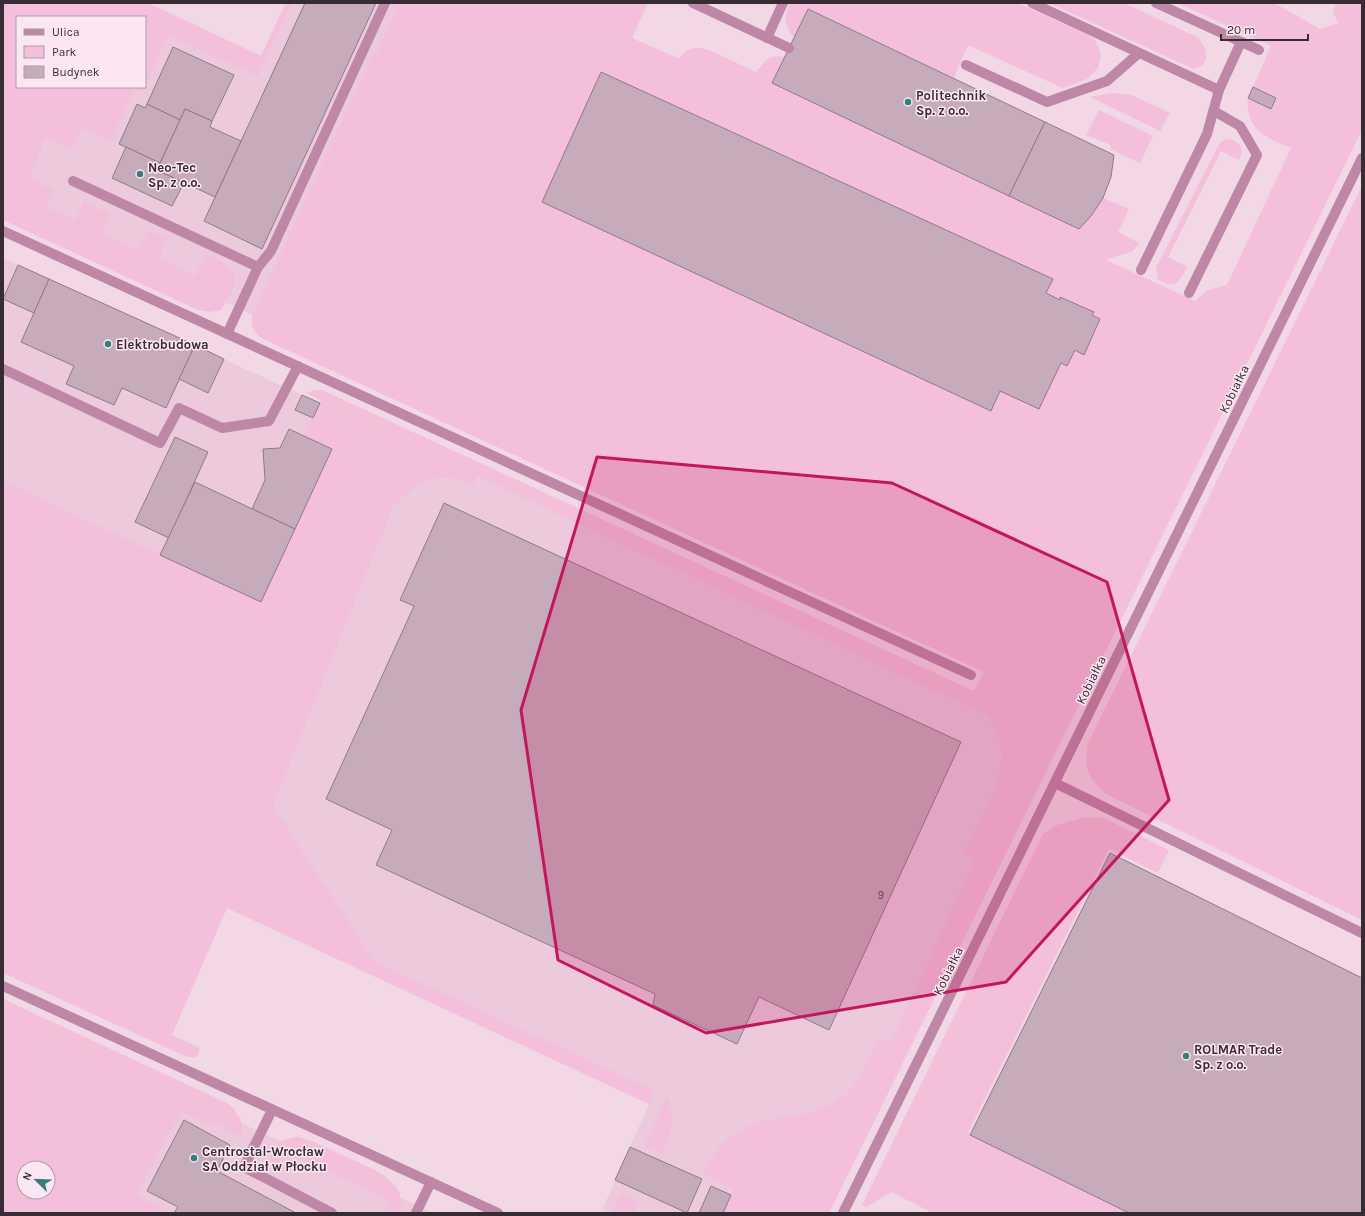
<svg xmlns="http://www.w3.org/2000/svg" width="1365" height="1216" font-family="Karla,sans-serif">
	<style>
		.built { fill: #eccadc; fill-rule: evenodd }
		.green { fill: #f3bfdb; fill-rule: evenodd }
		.building { fill: #c6acba; stroke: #917986 }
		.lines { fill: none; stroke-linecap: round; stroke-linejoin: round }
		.service { stroke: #bd87a5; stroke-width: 10 }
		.minor { stroke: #bd87a5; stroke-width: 10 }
		.marked { fill: #c2185b; fill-opacity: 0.2; stroke: #c2185b; stroke-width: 3; stroke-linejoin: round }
		.poi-dot { fill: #357e7e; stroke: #fce6f2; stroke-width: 1.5 }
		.labels { text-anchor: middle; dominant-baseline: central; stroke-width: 3; stroke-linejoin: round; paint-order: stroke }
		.number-label { font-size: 11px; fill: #5a4c53 }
		.poi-label { font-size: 13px; font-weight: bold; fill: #362c31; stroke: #fce6f2; text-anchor: start }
		.street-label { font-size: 13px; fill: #362c31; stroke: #fce6f2 }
	</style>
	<rect width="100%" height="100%" fill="#f2d7e5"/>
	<g class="built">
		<path d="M 3,3 L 148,3 L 261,56 L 286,3 L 404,3 L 259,318 L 3,200 ZM 17,17 L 145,17 L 145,87 L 17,87 Z"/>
		<path d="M 3,258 L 302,395 L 362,420 L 269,625 L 3,503 Z"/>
		<path d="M 413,446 L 1007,721 L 1021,783 L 809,1213 L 609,1213 L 602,1210 L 649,1104 L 226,907 Z"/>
		<path d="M 3,1014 L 280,1141 L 433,1213 L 3,1213 ZM 24,1168 L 48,1168 L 48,1192 L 24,1192 Z"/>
	</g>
	<g class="green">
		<path d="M 3,3 L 148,3 L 261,56 L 286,3 L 292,3 L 258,76 L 168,36 L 145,86 L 145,17 L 17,17 L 17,87 L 145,87 L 142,92 L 134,89 L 111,141 L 82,128 L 72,149 L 46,138 L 29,178 L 54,190 L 46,207 L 75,220 L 84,202 L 110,214 L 101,234 L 139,250 L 148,230 L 167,239 L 159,259 L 195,276 L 206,254 C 243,271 241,277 221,310 L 210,312 L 198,310 L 3,220 Z"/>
		<path d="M 395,3 L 648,3 L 632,38 L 679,59 C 684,52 688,48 697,48 C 709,47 743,67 756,72 C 764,61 770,54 785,57 L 1078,229 L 1091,216 L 1103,198 L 1129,209 L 1118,232 L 1139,243 L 1133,251 L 1106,260 L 1195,301 L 1208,290 L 1227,285 L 1291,148 C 1265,137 1246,130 1248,98 L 1271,109 L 1276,99 L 1253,87 L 1271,46 L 1178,3 L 1276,4 L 1320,29 L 1338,23 L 1333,12 L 1336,3 L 1362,3 L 1362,130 L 829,1213 L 723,1213 L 733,1189 L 702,1174 C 715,1149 733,1129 762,1121 C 780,1117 798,1116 816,1110 C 824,1107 834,1104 841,1098 C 861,1084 869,1058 879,1037 L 891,1042 L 975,860 L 963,854 C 984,811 1022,763 988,716 L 477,476 L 473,486 C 467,484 461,480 456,479 C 430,473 409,490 393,507 L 273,806 L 375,962 L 656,1091 L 649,1104 L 227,908 L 172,1035 L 200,1048 L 198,1055 L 193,1058 L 185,1056 L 3,973 L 3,481 L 261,602 L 332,449 L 304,436 L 321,401 L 307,393 L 314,390 L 322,390 L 974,691 L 984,672 L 261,338 C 253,331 251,326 252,315 L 372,55 L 377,53 L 396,11 L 394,6 Z"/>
		<path d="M 790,3 L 1018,3 L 1092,37 L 1096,41 L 1101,55 L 1098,68 L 1087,79 L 1063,88 L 968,45 L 954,78 L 808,9 L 794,37 C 784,27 784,16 790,3 Z"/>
		<path d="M 1049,3 L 1124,3 L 1199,38 L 1206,51 L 1206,58 L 1203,65 L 1194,69 Z"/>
		<path d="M 1112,93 L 1132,95 L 1170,113 L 1160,131 L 1090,97 Z"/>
		<path d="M 1099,110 L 1153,136 L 1140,163 L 1110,149 L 1111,145 L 1086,135 Z"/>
		<path d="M 1228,139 C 1240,141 1245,148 1239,160 L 1221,151 L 1168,257 L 1187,267 C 1179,283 1176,289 1158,280 L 1156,268 L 1218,146 L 1222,141 Z"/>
		<path d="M 1362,186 L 1362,920 L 1106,794 C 1087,778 1084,768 1088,743 Z"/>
		<path d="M 1085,817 L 1104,818 L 1169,850 L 1158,873 L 1109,849 L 968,1133 L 1129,1213 L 933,1213 L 891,1192 L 867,1207 L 862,1205 L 1043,834 L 1057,825 Z"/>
		<path d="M 3,999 L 229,1104 C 238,1113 245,1123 241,1137 L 213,1122 L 211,1126 L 181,1111 L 136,1195 L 170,1213 L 3,1213 ZM 24,1168 L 48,1168 L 48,1192 L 24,1192 Z"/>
		<path d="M 667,1097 C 677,1118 671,1134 662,1154 L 644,1146 Z"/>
		<path d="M 299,1137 L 312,1141 L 377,1171 C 393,1181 407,1193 398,1213 L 384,1213 L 390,1201 L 286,1152 L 278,1170 L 271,1164 L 270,1159 C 274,1143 283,1138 299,1137 Z"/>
		<path d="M 621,1194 L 639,1203 L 634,1213 L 612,1213 Z"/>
	</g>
	<g class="building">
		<path d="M 305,3 L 376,3 L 262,249 L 204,221 Z"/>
		<path d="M 808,9 L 1045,122 L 1009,196 L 772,83 Z"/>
		<path d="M 173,47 L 234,75 L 212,121 L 185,109 L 180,120 L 147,104 Z"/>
		<path d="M 601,72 L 1053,279 L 1046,293 L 1060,300 L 1060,297 L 1094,312 L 1092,315 L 1100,319 L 1084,355 L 1075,350 L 1067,366 L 1061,363 L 1039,409 L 1000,391 L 991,411 L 542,202 Z"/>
		<path d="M 1253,87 L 1276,98 L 1271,109 L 1248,98 Z"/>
		<path d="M 137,104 L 145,108 L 147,104 L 180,120 L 160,163 L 119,144 Z"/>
		<path d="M 185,109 L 212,121 L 210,127 L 241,141 L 215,197 L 157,170 Z"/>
		<path d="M 1045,122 L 1114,155 L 1111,177 L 1103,198 L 1091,216 L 1079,229 L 1009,196 Z"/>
		<path d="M 126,147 L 160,163 L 157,170 L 184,183 L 172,206 L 112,178 Z"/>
		<path d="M 18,265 L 49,279 L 34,313 L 3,299 Z"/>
		<path d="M 49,279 L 195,345 L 166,408 L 122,388 L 114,405 L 66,384 L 74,366 L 21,342 Z"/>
		<path d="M 195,345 L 224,359 L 208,393 L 179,379 Z"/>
		<path d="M 302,395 L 320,403 L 313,418 L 295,410 Z"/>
		<path d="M 289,429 L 332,449 L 295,529 L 252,509 L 265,480 L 263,449 L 280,448 Z"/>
		<path d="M 175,437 L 208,452 L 169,538 L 135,522 Z"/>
		<path d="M 195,482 L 295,529 L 261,602 L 160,555 Z"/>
		<path d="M 444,503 L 961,742 L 829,1030 L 759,997 L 737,1044 L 653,1005 L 655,994 L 376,865 L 392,830 L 326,799 L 414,606 L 400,600 Z"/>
		<path d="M 1110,853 L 1362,978 L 1362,1213 L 1129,1213 L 970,1135 Z"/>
		<path d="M 184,1120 L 230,1145 L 217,1171 L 296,1213 L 174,1213 L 178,1207 L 147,1191 Z"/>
		<path d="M 630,1147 L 702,1179 L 687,1213 L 615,1180 Z"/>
		<path d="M 711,1186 L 731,1195 L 723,1213 L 699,1213 Z"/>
	</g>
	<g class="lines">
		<g class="service">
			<path d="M 693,3 L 789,48"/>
			<path d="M 1032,3 L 1219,90 L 1241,42"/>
			<path d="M 767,38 L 783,3"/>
			<path d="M 966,65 L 1047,102 L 1107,81 L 1139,53"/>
			<path d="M 73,181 L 258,267 L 227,334"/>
			<path d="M 258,267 L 271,251 L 385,3"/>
			<path d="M 1141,270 L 1207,134 L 1219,90"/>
			<path d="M 1189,293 L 1257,155 L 1240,126 L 1214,111"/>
			<path d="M 3,369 L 160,443 L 179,408 L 222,428 L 269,421 L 298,366"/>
			<path d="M 1055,783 L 1362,933"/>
			<path d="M 272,1110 L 244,1167 L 332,1213"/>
			<path d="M 416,1213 L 431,1182"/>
		</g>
		<g class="minor">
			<path d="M 1156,3 L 1259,50"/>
			<path d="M 3,231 L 971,675"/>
			<path d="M 3,986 L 498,1213"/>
			<path d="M 843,1213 L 1362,158"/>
		</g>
	</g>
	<path class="marked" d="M 597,457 L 892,483 L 1107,582 L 1169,800 L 1006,982 L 706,1033 L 558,960 L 521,710 Z"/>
	<g class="poi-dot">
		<circle cx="908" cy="102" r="4"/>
		<circle cx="140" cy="174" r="4"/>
		<circle cx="108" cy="344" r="4"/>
		<circle cx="1186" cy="1056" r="4"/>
		<circle cx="194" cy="1158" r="4"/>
	</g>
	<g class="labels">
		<g class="number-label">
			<text x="881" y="895">9</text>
		</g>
		<g class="poi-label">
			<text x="916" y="95">Politechnik<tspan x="916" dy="15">Sp. z o.o.</tspan></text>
			<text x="148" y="167">Neo-Tec<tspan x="148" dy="15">Sp. z o.o.</tspan></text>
			<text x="116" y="344">Elektrobudowa</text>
			<text x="1194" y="1049">ROLMAR Trade<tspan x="1194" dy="15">Sp. z o.o.</tspan></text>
			<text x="202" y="1151">Centrostal-Wrocław<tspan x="202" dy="15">SA Oddział w Płocku</tspan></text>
		</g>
		<g class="street-label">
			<text transform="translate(1234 389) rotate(-64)">Kobiałka</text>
			<text transform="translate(1091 680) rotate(-64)">Kobiałka</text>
			<text transform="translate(948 971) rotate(-64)">Kobiałka</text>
		</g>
	</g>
	<rect width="1365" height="1216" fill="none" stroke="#362c31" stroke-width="8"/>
	<rect x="16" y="16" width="130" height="72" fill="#fce6f2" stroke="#ad9ca5"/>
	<rect x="24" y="29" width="20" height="6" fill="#bd87a5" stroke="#ad9ca5"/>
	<text x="52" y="36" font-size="12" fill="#362c31">Ulica</text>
	<rect x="24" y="46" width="20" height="12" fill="#f3bfdb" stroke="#ad9ca5"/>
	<text x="52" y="56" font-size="12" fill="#362c31">Park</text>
	<rect x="24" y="66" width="20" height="12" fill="#c6acba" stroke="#ad9ca5"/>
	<text x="52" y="76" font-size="12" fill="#362c31">Budynek</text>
	<g transform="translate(36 1180) rotate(293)"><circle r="19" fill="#fce6f2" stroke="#ad9ca5"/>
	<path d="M0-3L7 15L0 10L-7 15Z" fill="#357e7e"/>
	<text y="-6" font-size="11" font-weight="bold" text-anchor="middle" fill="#362c31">N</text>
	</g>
	<path d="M1221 34v6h87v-6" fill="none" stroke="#362c31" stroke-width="2"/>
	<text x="1227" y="34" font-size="12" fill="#362c31" stroke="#fce6f2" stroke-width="3" paint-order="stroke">20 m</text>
</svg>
